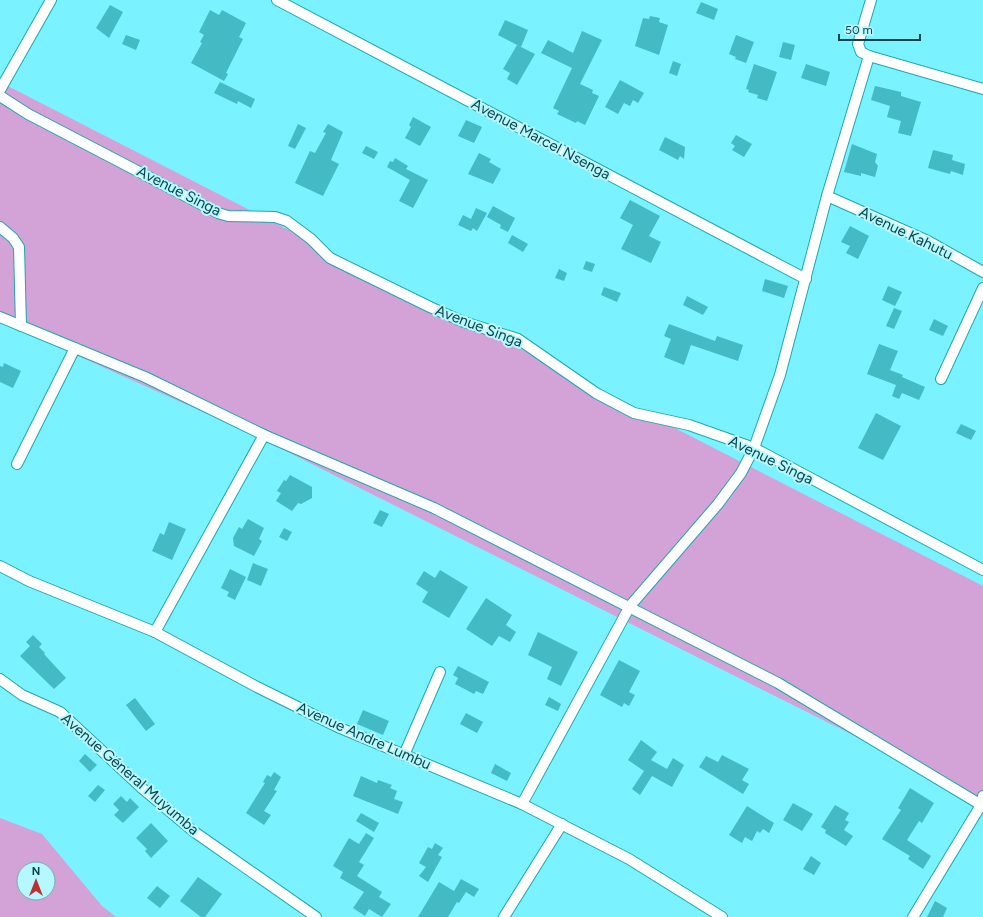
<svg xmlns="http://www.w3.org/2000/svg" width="983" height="917" font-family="Figtree,sans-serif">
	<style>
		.green { fill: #d3a2d7; fill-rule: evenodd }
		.building { fill: #44bac5 }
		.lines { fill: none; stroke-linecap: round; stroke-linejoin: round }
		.street-casing { stroke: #1ba8b4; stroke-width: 12 }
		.street { stroke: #fff; stroke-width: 10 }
		.labels { text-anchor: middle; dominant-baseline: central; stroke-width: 4; stroke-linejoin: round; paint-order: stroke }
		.street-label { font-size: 15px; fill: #0d4449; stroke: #b6f8ff }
	</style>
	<rect width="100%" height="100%" fill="#7af2ff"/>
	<g class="green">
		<path d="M 0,82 L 983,586 L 983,805 L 849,733 L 252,434 L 0,321 Z"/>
		<path d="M 0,818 L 42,834 L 102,906 L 116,917 L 0,917 ZM 24,869 L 48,869 L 48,893 L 24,893 Z"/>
	</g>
	<g class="building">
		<path d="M 701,2 L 718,9 L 714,20 L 696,13 Z"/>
		<path d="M 110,5 L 123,12 L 109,38 L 96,28 Z"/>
		<path d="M 210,10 L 219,15 L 222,10 L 246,23 L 239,37 L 243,39 L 226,73 L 228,74 L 224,81 L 191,63 L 202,43 L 200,42 L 204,35 L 199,32 Z"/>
		<path d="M 650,16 L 660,18 L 659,22 L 668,25 L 659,55 L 635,46 L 643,18 L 649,19 Z"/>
		<path d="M 505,20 L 528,30 L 521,47 L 498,35 Z"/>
		<path d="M 582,31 L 602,40 L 580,84 L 593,90 L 592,93 L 599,96 L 585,125 L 577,121 L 576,123 L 557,114 L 559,111 L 553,108 L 572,68 L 541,53 L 548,40 L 573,53 Z"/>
		<path d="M 126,35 L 140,40 L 136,50 L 122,44 Z"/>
		<path d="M 736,35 L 754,42 L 746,63 L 735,59 L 736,57 L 729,54 Z"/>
		<path d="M 783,42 L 795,45 L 791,60 L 779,57 Z"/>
		<path d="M 517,45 L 535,54 L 517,85 L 507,79 L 510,73 L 503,69 Z"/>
		<path d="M 673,61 L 681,64 L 677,76 L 669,73 Z"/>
		<path d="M 754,64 L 777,72 L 767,101 L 757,98 L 758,95 L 748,92 L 749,90 L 746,89 Z"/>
		<path d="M 806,64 L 830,72 L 826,86 L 801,78 Z"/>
		<path d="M 620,80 L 644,93 L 638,103 L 633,100 L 630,106 L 624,103 L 618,114 L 605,107 Z"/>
		<path d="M 220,82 L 255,99 L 251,108 L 238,101 L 237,104 L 214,93 Z"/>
		<path d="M 875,86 L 901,92 L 901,96 L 921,102 L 911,136 L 898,133 L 901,121 L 887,117 L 890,106 L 871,100 Z"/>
		<path d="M 413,117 L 431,127 L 420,146 L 405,138 L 411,127 L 409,125 Z"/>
		<path d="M 466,120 L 482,127 L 474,143 L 458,136 Z"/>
		<path d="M 298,124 L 306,128 L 295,149 L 288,146 Z"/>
		<path d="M 328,124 L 343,132 L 331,160 L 339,164 L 323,196 L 295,183 L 310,151 L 315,153 L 326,133 L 323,132 Z"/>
		<path d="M 736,135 L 752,144 L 744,157 L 732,150 L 735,146 L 731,143 Z"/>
		<path d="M 665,137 L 685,147 L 684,159 L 680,156 L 678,160 L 659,150 Z"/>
		<path d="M 852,144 L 877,154 L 875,162 L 878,166 L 875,177 L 861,173 L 861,176 L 844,172 Z"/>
		<path d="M 366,146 L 378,152 L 374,159 L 362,153 Z"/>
		<path d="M 933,150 L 953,155 L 952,160 L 965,164 L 963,175 L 951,171 L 950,174 L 928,168 Z"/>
		<path d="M 479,153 L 491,159 L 489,162 L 501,169 L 493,184 L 468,174 Z"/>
		<path d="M 395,158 L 408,166 L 406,169 L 428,180 L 413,208 L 399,201 L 410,180 L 387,167 L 390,161 L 393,162 Z"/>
		<path d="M 630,200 L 660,216 L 649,236 L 661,242 L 651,263 L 621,249 L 633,225 L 620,218 Z"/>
		<path d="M 493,206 L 515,218 L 508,232 L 500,228 L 501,225 L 487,217 Z"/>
		<path d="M 476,208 L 487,213 L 477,231 L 473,228 L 471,231 L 458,225 L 463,215 L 471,219 Z"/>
		<path d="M 850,226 L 869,236 L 858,259 L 846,253 L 850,246 L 841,242 Z"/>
		<path d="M 512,235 L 528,244 L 523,252 L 508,243 Z"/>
		<path d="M 586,261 L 595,264 L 592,272 L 583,269 Z"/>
		<path d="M 559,269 L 567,273 L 564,281 L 555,278 Z"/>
		<path d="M 765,279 L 788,286 L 784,298 L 762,291 Z"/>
		<path d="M 888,286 L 902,292 L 895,306 L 882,300 Z"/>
		<path d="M 604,287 L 621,293 L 617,302 L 601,295 Z"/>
		<path d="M 687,296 L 708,307 L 703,315 L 683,305 Z"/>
		<path d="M 894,308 L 902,311 L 894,329 L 886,326 Z"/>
		<path d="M 934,319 L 948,326 L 943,336 L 929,330 Z"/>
		<path d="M 669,324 L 715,341 L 717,336 L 743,345 L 738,361 L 691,345 L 684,365 L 664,357 L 671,339 L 664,336 Z"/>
		<path d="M 879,344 L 898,351 L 890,370 L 903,375 L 902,377 L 925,387 L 919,400 L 902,393 L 899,399 L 892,396 L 896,385 L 867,374 Z"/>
		<path d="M 4,363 L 21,371 L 13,388 L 0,382 L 0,366 L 3,367 Z"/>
		<path d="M 876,413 L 901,426 L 883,460 L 858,448 Z"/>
		<path d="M 961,424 L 976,431 L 971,440 L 956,433 Z"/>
		<path d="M 290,475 L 312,487 L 312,498 L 301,504 L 298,503 L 292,511 L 276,501 L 281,493 L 277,491 L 284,480 L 286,481 Z"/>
		<path d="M 380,510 L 389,514 L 382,527 L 373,523 Z"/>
		<path d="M 248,519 L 264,528 L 259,539 L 262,541 L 254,556 L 234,546 L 233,538 L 239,527 L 242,529 Z"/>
		<path d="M 169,522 L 186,529 L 172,560 L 152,551 L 160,533 L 164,535 Z"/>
		<path d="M 284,528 L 292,532 L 287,541 L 279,537 Z"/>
		<path d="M 253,563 L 268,569 L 261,586 L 247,580 Z"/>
		<path d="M 230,569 L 246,577 L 235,600 L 227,596 L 229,592 L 221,588 Z"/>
		<path d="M 440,570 L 468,587 L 449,618 L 422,602 L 428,592 L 416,584 L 424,571 L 435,578 Z"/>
		<path d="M 486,598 L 512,615 L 506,625 L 516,632 L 510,642 L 499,636 L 492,646 L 466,629 Z"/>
		<path d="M 538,632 L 578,652 L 561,686 L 547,679 L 552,667 L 528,655 Z"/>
		<path d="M 33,635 L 42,644 L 39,647 L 45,653 L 44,654 L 66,678 L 54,689 L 20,656 L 30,646 L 26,642 Z"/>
		<path d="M 619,660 L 640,671 L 629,692 L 635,695 L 629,706 L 624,703 L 622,707 L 600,695 Z"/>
		<path d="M 458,666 L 489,682 L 483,694 L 476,691 L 474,694 L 455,684 L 458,678 L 453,675 Z"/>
		<path d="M 549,697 L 561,704 L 558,711 L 545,705 Z"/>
		<path d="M 135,698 L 155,724 L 146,731 L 126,705 Z"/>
		<path d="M 363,710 L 389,721 L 383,735 L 357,724 Z"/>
		<path d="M 466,713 L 483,722 L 477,733 L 460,724 Z"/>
		<path d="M 641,740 L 657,752 L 651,760 L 667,769 L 673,758 L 684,765 L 672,787 L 652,776 L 640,795 L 632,789 L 644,771 L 628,760 Z"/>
		<path d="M 85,754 L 97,765 L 90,772 L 79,761 Z"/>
		<path d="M 722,755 L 749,769 L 742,780 L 749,784 L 743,794 L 699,767 L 706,756 L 718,762 Z"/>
		<path d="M 495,764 L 511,773 L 507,781 L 491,773 Z"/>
		<path d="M 274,772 L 281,777 L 274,790 L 277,791 L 264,811 L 271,815 L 264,825 L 246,813 L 265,783 L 263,782 L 267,775 L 271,777 Z"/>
		<path d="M 361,776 L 377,783 L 378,780 L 392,785 L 390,788 L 397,791 L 394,799 L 403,802 L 398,814 L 353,796 Z"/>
		<path d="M 98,785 L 105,790 L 95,802 L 88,796 Z"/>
		<path d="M 910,788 L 934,803 L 922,823 L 919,821 L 907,840 L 931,856 L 923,869 L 908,859 L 910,856 L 882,839 L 901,810 L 898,808 Z"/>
		<path d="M 121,796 L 127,802 L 130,798 L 139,807 L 123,823 L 114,815 L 119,810 L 113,804 Z"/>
		<path d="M 793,803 L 813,814 L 802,831 L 783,820 Z"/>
		<path d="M 835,805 L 849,813 L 845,820 L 849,822 L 844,830 L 853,836 L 846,846 L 825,833 L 826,830 L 821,827 Z"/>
		<path d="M 747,806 L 774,823 L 769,833 L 763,829 L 760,833 L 757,831 L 752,841 L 745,837 L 742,843 L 729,835 Z"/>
		<path d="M 361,813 L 379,823 L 374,832 L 356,821 Z"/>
		<path d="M 151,823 L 168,841 L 151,858 L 145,851 L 147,849 L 136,838 Z"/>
		<path d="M 366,833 L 374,838 L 359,862 L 364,865 L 357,876 L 382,892 L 379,897 L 391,904 L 382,917 L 369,909 L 365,916 L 353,908 L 364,892 L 340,878 L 343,872 L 333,866 L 349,838 L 359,844 Z"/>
		<path d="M 435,843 L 443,848 L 438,855 L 442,857 L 428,882 L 419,876 L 426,867 L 419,863 L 428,847 L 432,849 Z"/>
		<path d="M 811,856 L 821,863 L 814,875 L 803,869 Z"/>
		<path d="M 198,877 L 222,894 L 205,917 L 201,917 L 180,901 Z"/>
		<path d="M 461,879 L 479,889 L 474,897 L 466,892 L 459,903 L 457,902 L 448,917 L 418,917 L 439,882 L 454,891 Z"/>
		<path d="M 157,886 L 170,896 L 160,908 L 147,898 Z"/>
		<path d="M 935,901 L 947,908 L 943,917 L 927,917 Z"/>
	</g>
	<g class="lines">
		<defs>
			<g id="street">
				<path d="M 277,0 L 806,279"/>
				<path d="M 871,0 L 858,44 L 861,52 L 869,56 L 983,89"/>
				<path d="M 0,90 L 51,0"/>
				<path d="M 0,96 L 28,114 L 218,213 L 228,216 L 275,217 L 287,221 L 311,239 L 330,258 L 430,307 L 464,322 L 518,339 L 596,393 L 634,413 L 689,425 L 754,448 L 983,570"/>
				<path d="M 827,196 L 928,241 L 983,272"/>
				<path d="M 0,227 L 13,238 L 19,247 L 21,326"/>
				<path d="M 0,317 L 145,377 L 264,435 L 434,508 L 778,683 L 983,806"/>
				<path d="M 941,379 L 983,288"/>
				<path d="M 17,464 L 75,348"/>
				<path d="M 0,566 L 29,581 L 155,632 L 257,687 L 340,728 L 522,804 L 629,859 L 722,917"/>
				<path d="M 155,632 L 264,435"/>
				<path d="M 0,679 L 22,695 L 60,712 L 143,789 L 193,831 L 316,917"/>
				<path d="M 404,755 L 440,672"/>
				<path d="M 522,804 L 630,606 L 718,504 L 741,473 L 754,448 L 780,375 L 827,196 L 869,56"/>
				<path d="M 504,917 L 562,824"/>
				<path d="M 913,917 L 981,805 L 983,796"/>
			</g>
		</defs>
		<use href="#street" class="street-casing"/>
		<use href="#street" class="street"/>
	</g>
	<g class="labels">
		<g class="street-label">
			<text transform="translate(541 139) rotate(28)">Avenue Marcel Nsenga</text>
			<text transform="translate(179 191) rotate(27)">Avenue Singa</text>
			<text transform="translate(906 233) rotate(26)">Avenue Kahutu</text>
			<text transform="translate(479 326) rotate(21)">Avenue Singa</text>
			<text transform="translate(771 460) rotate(26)">Avenue Singa</text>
			<text transform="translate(364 736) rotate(24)">Avenue Andre Lumbu</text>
			<text transform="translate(130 774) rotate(41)">Avenue Géneral Muyumba</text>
		</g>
	</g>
	<g transform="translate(36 881)"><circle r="19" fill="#b6f8ff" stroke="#72b0b6"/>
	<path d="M0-3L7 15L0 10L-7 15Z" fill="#be2e33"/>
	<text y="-6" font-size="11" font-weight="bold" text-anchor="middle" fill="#0d4449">N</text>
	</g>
	<path d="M839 34v6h81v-6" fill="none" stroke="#0d4449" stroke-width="2"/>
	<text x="845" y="34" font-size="12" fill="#0d4449" stroke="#b6f8ff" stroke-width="3" paint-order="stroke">50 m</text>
</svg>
